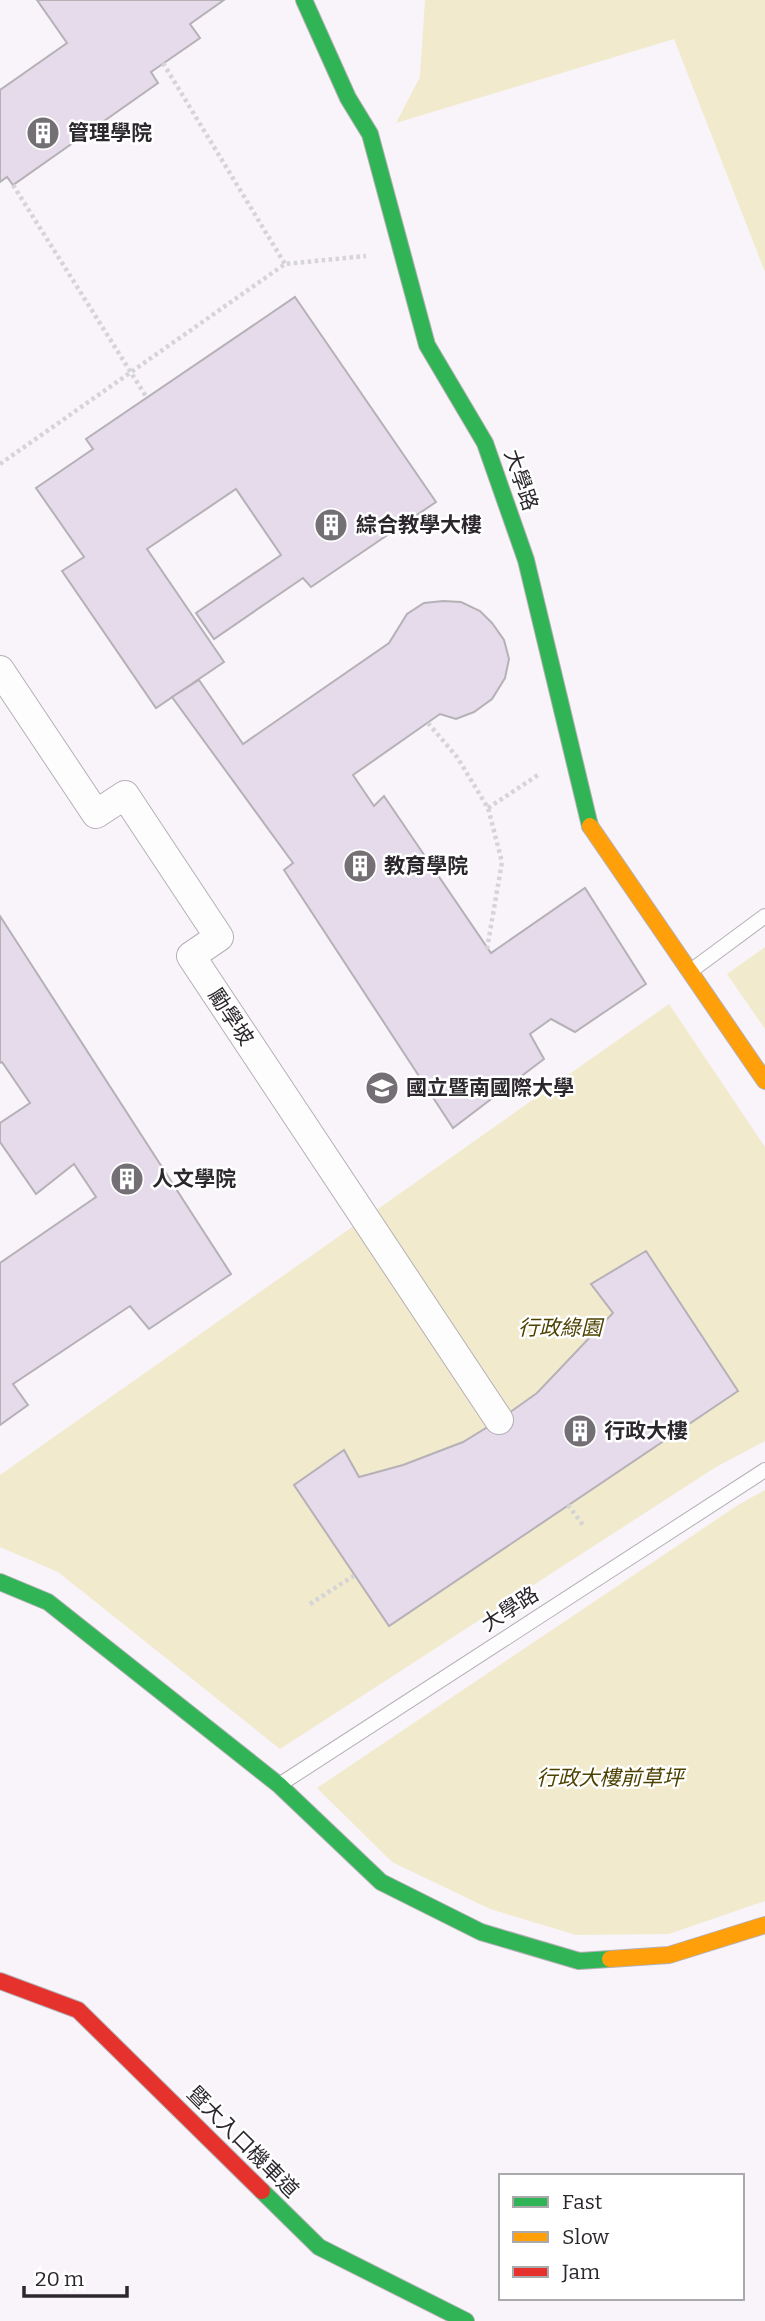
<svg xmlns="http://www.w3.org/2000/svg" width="765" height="2321" font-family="Bitter,'Noto Sans TC',serif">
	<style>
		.green { fill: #f1eacd }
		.building { fill: #e5dbeb; stroke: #b5b1b7; stroke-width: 2 }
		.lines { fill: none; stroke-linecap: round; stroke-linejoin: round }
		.lane-casing { stroke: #b4b0b5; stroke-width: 16 }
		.street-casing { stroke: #b4b0b5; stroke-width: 30 }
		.fast-casing { stroke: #b4b0b5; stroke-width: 18 }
		.slow-casing { stroke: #b4b0b5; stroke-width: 18 }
		.jam-casing { stroke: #b4b0b5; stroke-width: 18 }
		.path { stroke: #d5d4d6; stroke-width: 4.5; stroke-dasharray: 3.5 3.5; stroke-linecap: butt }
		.lane { stroke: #fefdfe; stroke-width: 14 }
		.street { stroke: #fefdfe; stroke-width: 28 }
		.fast { stroke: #30b455; stroke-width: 16 }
		.slow { stroke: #ff9f0a; stroke-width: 16 }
		.jam { stroke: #e5322d; stroke-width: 16 }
		.labels { text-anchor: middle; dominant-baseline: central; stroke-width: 5; stroke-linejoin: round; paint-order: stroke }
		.poi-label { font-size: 21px; font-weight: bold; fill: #2b272d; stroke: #fff; text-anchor: start }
		.street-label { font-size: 21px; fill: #2b272d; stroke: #fff }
		.park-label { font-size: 21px; font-style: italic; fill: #4d4200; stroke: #fff }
	</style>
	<rect width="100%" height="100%" fill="#f8f4fa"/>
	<g class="green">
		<path d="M 425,0 L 765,0 L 765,272 L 674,39 L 396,123 L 420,77 Z"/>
		<path d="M 765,947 L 765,1029 L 727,974 Z"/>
		<path d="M 669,1004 L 765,1147 L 765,1441 L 716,1467 L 280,1749 L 58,1572 L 0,1547 L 0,1475 Z"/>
		<path d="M 765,1490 L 765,1901 L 669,1934 L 576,1935 L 490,1909 L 392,1862 L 317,1788 L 738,1505 Z"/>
	</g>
	<g class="building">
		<path d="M 37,0 L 224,0 L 190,24 L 200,38 L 151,72 L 158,83 L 13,185 L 7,177 L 0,182 L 0,90 L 67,43 Z"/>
		<path d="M 295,297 L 436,502 L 311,587 L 303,578 L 214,639 L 196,613 L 281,555 L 236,489 L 147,549 L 224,662 L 156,708 L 62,571 L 84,557 L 36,488 L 93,449 L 86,439 Z"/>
		<path d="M 443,601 L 461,602 L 480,611 L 492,623 L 504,640 L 509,659 L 505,678 L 492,699 L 474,712 L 456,719 L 440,714 L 353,775 L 374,806 L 384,796 L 491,953 L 585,888 L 646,984 L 575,1032 L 551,1019 L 530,1034 L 544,1059 L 453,1128 L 284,870 L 293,863 L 172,697 L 199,680 L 243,744 L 389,643 L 407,614 L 424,603 Z"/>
		<path d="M 0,916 L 231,1274 L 149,1329 L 130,1306 L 13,1384 L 28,1405 L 0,1425 L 0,1263 L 96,1197 L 74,1164 L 36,1194 L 0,1142 L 0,1123 L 30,1103 L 2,1062 L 0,1063 Z"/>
		<path d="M 646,1251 L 738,1391 L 389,1626 L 294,1485 L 344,1450 L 359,1477 L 403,1465 L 463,1442 L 499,1420 L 537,1393 L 613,1313 L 591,1284 Z"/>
	</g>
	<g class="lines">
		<defs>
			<g id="lane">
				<path d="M 692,970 L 765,916"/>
				<path d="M 282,1783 L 765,1470"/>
			</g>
			<path id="street" d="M 0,670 L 96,814 L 125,795 L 219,937 L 191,956 L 499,1420"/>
			<g id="fast">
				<path d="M 304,0 L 348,98 L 370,134 L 427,345 L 485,443 L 526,560 L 590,826"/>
				<path d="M 0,1582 L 48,1602 L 279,1785 L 381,1882 L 481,1932 L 579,1961 L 610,1959"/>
				<path d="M 262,2191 L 319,2247 L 466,2321"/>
			</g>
			<g id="slow">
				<path d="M 590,826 L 765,1081"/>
				<path d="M 610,1959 L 669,1955 L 765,1925"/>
			</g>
			<path id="jam" d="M 0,1981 L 78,2010 L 262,2191"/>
		</defs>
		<use href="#lane" class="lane-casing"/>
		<use href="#street" class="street-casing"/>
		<use href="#fast" class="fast-casing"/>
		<use href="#slow" class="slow-casing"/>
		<use href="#jam" class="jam-casing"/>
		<g class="path">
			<path d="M 163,63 L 285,264"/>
			<path d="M 13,185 L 147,398"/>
			<path d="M 0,464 L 285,264 L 366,256"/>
			<path d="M 428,723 L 457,757 L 488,808 L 502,862 L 487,949"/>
			<path d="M 488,808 L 538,775"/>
			<path d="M 568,1505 L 583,1525"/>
			<path d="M 310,1604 L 355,1575"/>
		</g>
		<use href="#lane" class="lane"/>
		<use href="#street" class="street"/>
		<use href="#fast" class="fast"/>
		<use href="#slow" class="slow"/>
		<use href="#jam" class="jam"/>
	</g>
	<defs>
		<symbol id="building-disc" viewBox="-11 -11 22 22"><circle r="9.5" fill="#736f75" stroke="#fff"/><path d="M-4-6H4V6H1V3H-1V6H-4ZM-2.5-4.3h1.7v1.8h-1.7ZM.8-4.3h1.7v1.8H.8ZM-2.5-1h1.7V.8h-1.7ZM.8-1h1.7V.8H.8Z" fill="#fff"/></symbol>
		<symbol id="university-disc" viewBox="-11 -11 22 22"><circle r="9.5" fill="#736f75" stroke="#fff"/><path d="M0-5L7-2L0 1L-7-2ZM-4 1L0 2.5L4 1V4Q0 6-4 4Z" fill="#fff"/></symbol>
	</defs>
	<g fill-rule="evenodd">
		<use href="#building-disc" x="24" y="114" width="38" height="38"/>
		<use href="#building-disc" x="312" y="506" width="38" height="38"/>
		<use href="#building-disc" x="341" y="847" width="38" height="38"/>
		<use href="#university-disc" x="363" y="1069" width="38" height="38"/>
		<use href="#building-disc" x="108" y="1160" width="38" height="38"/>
		<use href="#building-disc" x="561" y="1412" width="38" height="38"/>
	</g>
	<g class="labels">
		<g class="poi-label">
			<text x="68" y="133">管理學院</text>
			<text x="356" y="525">綜合教學大樓</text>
			<text x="384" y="866">教育學院</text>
			<text x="406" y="1088">國立暨南國際大學</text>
			<text x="152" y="1179">人文學院</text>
			<text x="604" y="1431">行政大樓</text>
		</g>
		<g class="street-label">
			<text transform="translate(521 480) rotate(71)">大學路</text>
			<text transform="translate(231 1017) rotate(56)">勵學坡</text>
			<text transform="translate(510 1609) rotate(-33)">大學路</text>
			<text transform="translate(243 2142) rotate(45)">暨大入口機車道</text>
		</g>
		<g class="park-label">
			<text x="560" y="1328">行政綠園</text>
			<text x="610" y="1778">行政大樓前草坪</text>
		</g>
	</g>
	<rect x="499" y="2174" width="245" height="126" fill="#ffffff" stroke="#aaa9ab" stroke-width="2"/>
	<rect x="513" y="2197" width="35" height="10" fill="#30b455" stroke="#aaa9ab" stroke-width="2"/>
	<text x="562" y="2209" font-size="21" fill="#2b272d">Fast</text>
	<rect x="513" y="2232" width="35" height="10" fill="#ff9f0a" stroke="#aaa9ab" stroke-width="2"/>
	<text x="562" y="2244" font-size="21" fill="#2b272d">Slow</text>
	<rect x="513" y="2267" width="35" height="10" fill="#e5322d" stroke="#aaa9ab" stroke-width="2"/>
	<text x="562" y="2279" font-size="21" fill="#2b272d">Jam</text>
	<path d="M24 2286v10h103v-10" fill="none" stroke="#2b272d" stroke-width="3.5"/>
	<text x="35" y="2286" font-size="21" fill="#2b272d" stroke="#ffffff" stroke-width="5" paint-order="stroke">20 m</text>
</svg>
